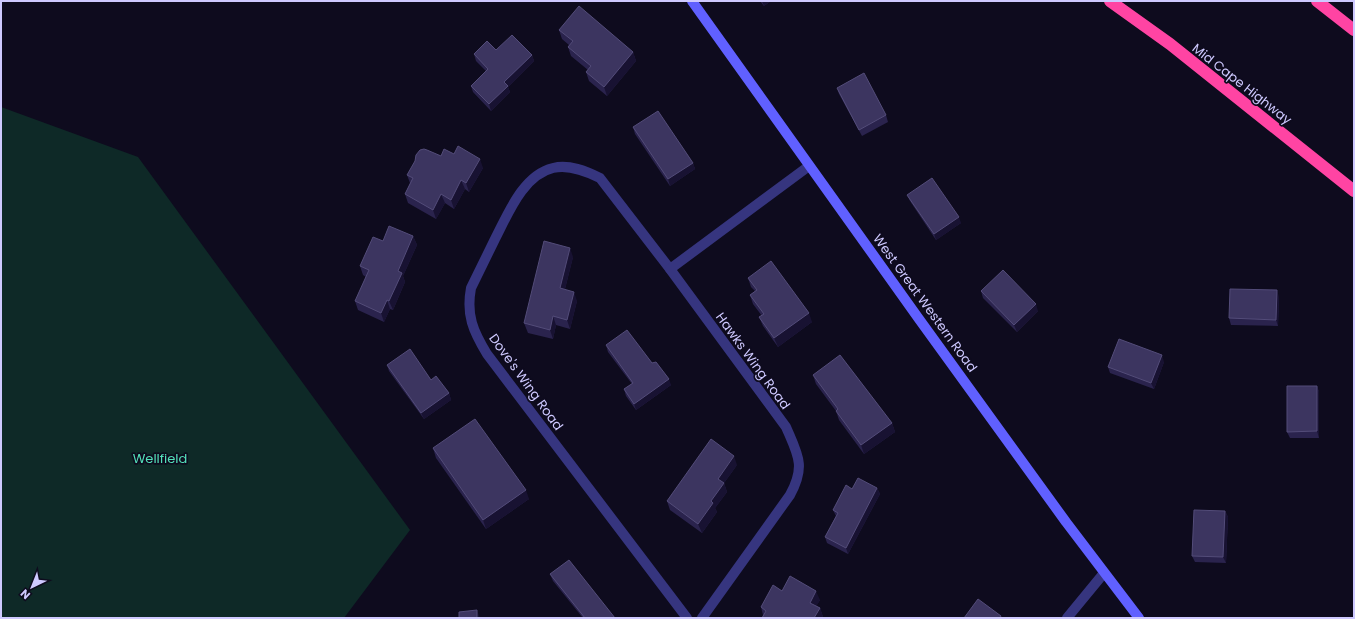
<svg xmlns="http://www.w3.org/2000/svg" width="1355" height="619" font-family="Poppins,sans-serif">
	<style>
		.green { fill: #0e2927 }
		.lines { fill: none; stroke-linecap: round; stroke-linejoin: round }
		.street { stroke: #36357f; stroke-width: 10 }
		.secondary { stroke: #6060ff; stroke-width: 10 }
		.highway { stroke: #ff44a3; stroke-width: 12 }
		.wall { fill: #2a234d }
		.shaded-wall { fill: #181232 }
		.building { fill: #3c3560; stroke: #534c79 }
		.labels { text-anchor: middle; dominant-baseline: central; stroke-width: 3.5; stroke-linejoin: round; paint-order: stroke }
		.street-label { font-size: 13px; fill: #cec9ff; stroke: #0e0b1e }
		.park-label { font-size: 13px; fill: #53e1ba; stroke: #0e0b1e }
	</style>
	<rect width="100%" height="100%" fill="#0e0b1e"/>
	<path class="green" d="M 1,107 L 138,157 L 410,530 L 344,618 L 1,618 Z"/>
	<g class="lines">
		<g class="street">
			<path d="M 670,269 L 600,178 C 586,171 569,164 553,168 C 523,175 508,214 495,239 C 487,255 479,272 471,288 C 466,315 473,331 487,354 L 687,618"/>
			<path d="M 702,618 L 790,495 C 806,466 798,455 786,427 L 670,269 L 809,166"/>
			<path d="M 1067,618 L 1104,573"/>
		</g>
		<path class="secondary" d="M 692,1 L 919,319 L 1066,522 L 1139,618"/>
		<g class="highway">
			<path d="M 1110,1 L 1170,44 L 1354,191"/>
			<path d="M 1317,1 L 1354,30"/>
		</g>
	</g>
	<g class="wall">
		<path d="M 760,1 L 771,1 L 764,6 Z"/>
		<path d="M 559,30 L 633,52 L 636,61 L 607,96 L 589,81 L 586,72 L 588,70 L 571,56 L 568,47 L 569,45 L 562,39 Z"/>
		<path d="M 496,50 L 532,55 L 534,61 L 508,87 L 510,92 L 491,111 L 473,92 L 471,86 L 486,71 L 476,61 L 474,54 Z"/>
		<path d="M 837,88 L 886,115 L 888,122 L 862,136 L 839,94 Z"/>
		<path d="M 633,127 L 693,163 L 695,169 L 670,186 L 635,134 Z"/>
		<path d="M 454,154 L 483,168 L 469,192 L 465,189 L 454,209 L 445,203 L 436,219 L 408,203 L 405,194 L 410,183 L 407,175 L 441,156 Z"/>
		<path d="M 907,195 L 961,223 L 936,240 L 910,201 Z"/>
		<path d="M 413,236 L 417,245 L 403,276 L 405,282 L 393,310 L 390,309 L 384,322 L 358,310 L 355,301 L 366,277 L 363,275 L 360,266 L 383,241 Z"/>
		<path d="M 573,257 L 565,289 L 577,301 L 570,329 L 556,325 L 553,339 L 528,333 L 524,323 Z"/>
		<path d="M 748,278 L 812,322 L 778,347 L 763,326 L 759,317 L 762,316 L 753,304 L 750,295 L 755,291 L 751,287 Z"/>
		<path d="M 981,291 L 1038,311 L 1017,332 L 983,298 Z"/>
		<path d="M 1279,297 L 1278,326 L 1231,325 L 1229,318 Z"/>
		<path d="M 606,345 L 652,363 L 671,385 L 636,410 L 626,396 L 624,389 L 632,384 L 608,352 Z"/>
		<path d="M 1164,362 L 1154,389 L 1110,373 L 1108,367 Z"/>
		<path d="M 387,365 L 431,380 L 449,393 L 451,400 L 424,419 L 389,371 Z"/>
		<path d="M 813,375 L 892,423 L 895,432 L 864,454 L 839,420 L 836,411 L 816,384 Z"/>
		<path d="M 1317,386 L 1319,392 L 1319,438 L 1290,438 L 1287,432 Z"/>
		<path d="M 433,448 L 529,499 L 486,529 L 436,458 Z"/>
		<path d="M 737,465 L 724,483 L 727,492 L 715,508 L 717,512 L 702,533 L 670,510 L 667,501 Z"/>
		<path d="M 877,488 L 880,494 L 848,554 L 827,543 L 825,537 L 836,516 L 833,510 L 852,489 Z"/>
		<path d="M 1225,511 L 1228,517 L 1226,563 L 1195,562 L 1192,556 Z"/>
		<path d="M 550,574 L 615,618 L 583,618 L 553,581 Z"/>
		<path d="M 782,591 L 820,600 L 816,606 L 820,608 L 823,617 L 823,618 L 762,618 L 763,615 L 761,607 Z"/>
	</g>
	<g class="shaded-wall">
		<path d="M 762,1 L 771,1 L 764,6 Z"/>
		<path d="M 633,52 L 636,61 L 607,96 L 604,87 Z"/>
		<path d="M 532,55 L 534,61 L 508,87 L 510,92 L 491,111 L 489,104 L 504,82 Z"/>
		<path d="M 480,159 L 483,168 L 469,192 L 466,183 Z"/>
		<path d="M 693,163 L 695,169 L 670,186 L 668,179 Z"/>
		<path d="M 461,180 L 465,189 L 454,209 L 451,200 Z"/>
		<path d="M 441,194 L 445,203 L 436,219 L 433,210 Z"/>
		<path d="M 959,217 L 961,223 L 936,240 L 934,234 Z"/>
		<path d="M 413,236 L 417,245 L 403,276 L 405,282 L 393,310 L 389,301 L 398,271 Z"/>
		<path d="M 570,248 L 573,257 L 563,297 L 560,288 Z"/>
		<path d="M 1277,290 L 1279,297 L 1278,326 L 1276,320 Z"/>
		<path d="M 574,292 L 577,301 L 570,329 L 567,320 Z"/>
		<path d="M 387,300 L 390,309 L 384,322 L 381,313 Z"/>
		<path d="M 1036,304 L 1038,311 L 1017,332 L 1014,325 Z"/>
		<path d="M 809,313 L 812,322 L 778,347 L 774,338 Z"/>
		<path d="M 553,316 L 556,325 L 553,339 L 550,330 Z"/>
		<path d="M 1162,355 L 1164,362 L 1154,389 L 1151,383 Z"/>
		<path d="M 669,379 L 671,385 L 636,410 L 634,404 Z"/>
		<path d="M 1317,386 L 1319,392 L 1319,438 L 1317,431 Z"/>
		<path d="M 449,393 L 451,400 L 424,419 L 421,413 Z"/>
		<path d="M 892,423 L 895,432 L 864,454 L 861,445 Z"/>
		<path d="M 734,456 L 737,465 L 724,483 L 727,492 L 715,508 L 717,512 L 702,533 L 698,524 L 711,501 L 718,479 Z"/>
		<path d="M 877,488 L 880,494 L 848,554 L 846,548 Z"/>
		<path d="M 526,490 L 529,499 L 486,529 L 483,520 Z"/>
		<path d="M 1225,511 L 1228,517 L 1226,563 L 1223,557 Z"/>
		<path d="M 816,591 L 820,600 L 813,612 L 810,603 Z"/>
		<path d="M 820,608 L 823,617 L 823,618 L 814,618 Z"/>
		<path d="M 477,610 L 480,618 L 477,618 Z"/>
	</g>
	<g class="building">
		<path d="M 579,6 L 633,52 L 604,87 L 586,72 L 591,66 L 568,47 L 573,41 L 559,30 Z"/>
		<path d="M 512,35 L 532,55 L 504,82 L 508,86 L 489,104 L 471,86 L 488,69 L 474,54 L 487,41 L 496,50 Z"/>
		<path d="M 864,73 L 886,115 L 859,130 L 837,88 Z"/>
		<path d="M 658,111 L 693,163 L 668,179 L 633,127 Z"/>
		<path d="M 458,146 L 480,159 L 466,183 L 461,180 L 451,200 L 441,194 L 433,210 L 405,194 L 413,178 L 407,175 L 415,161 L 416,155 L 420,150 L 424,149 L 427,150 L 441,156 L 444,149 L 454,154 Z"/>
		<path d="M 932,178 L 959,217 L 934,234 L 907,195 Z"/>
		<path d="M 389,226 L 413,236 L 398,271 L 402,273 L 389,301 L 387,300 L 381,313 L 355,301 L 369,270 L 360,266 L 373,237 L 383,241 Z"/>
		<path d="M 544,241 L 570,248 L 560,288 L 574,292 L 567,320 L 553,316 L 550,330 L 524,323 Z"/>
		<path d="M 771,261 L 809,313 L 774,338 L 759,317 L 764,314 L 750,295 L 757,290 L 748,278 Z"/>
		<path d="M 1003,270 L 1036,304 L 1014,325 L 981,291 Z"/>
		<path d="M 1230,289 L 1277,290 L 1276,320 L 1229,318 Z"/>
		<path d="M 627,330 L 652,363 L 656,362 L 669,379 L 634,404 L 624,389 L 633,383 L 606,345 Z"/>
		<path d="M 1119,339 L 1162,355 L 1151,383 L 1108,367 Z"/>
		<path d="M 410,349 L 431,380 L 436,376 L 449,393 L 421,413 L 387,365 Z"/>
		<path d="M 840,355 L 892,423 L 861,445 L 836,411 L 838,409 L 813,375 Z"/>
		<path d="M 1287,386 L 1317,386 L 1317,431 L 1287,432 Z"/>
		<path d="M 475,419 L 526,490 L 483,520 L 433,448 Z"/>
		<path d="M 711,439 L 734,456 L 718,479 L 724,483 L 711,501 L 713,503 L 698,524 L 667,501 Z"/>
		<path d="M 858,478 L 877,488 L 846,548 L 825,537 L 838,513 L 833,510 L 846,485 L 852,489 Z"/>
		<path d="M 1194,510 L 1225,511 L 1223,557 L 1192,556 Z"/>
		<path d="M 569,560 L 615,618 L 585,618 L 550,574 Z"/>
		<path d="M 790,576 L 816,591 L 810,603 L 820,608 L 814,618 L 762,618 L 766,611 L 761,607 L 773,585 L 782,591 Z"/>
		<path d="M 978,599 L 1001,616 L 1000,618 L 964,618 Z"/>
		<path d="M 477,610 L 477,618 L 459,618 L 459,612 Z"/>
	</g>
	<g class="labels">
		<g class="street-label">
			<text transform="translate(1242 84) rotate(38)">Mid Cape Highway</text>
			<text transform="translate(925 303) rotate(54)">West Great Western Road</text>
			<text transform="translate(753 361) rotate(54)">Hawks Wing Road</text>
			<text transform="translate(526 382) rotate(54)">Dove's Wing Road</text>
		</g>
		<g class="park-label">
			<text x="160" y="458">Wellfield</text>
		</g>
	</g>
	<rect width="1355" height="619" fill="none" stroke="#cec9ff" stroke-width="4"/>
	<g transform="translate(32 587) rotate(223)" stroke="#0e0b1e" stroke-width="3" paint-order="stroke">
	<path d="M0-3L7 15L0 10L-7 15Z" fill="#cec9ff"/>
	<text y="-6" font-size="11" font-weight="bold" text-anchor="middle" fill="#cec9ff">N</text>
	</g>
</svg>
